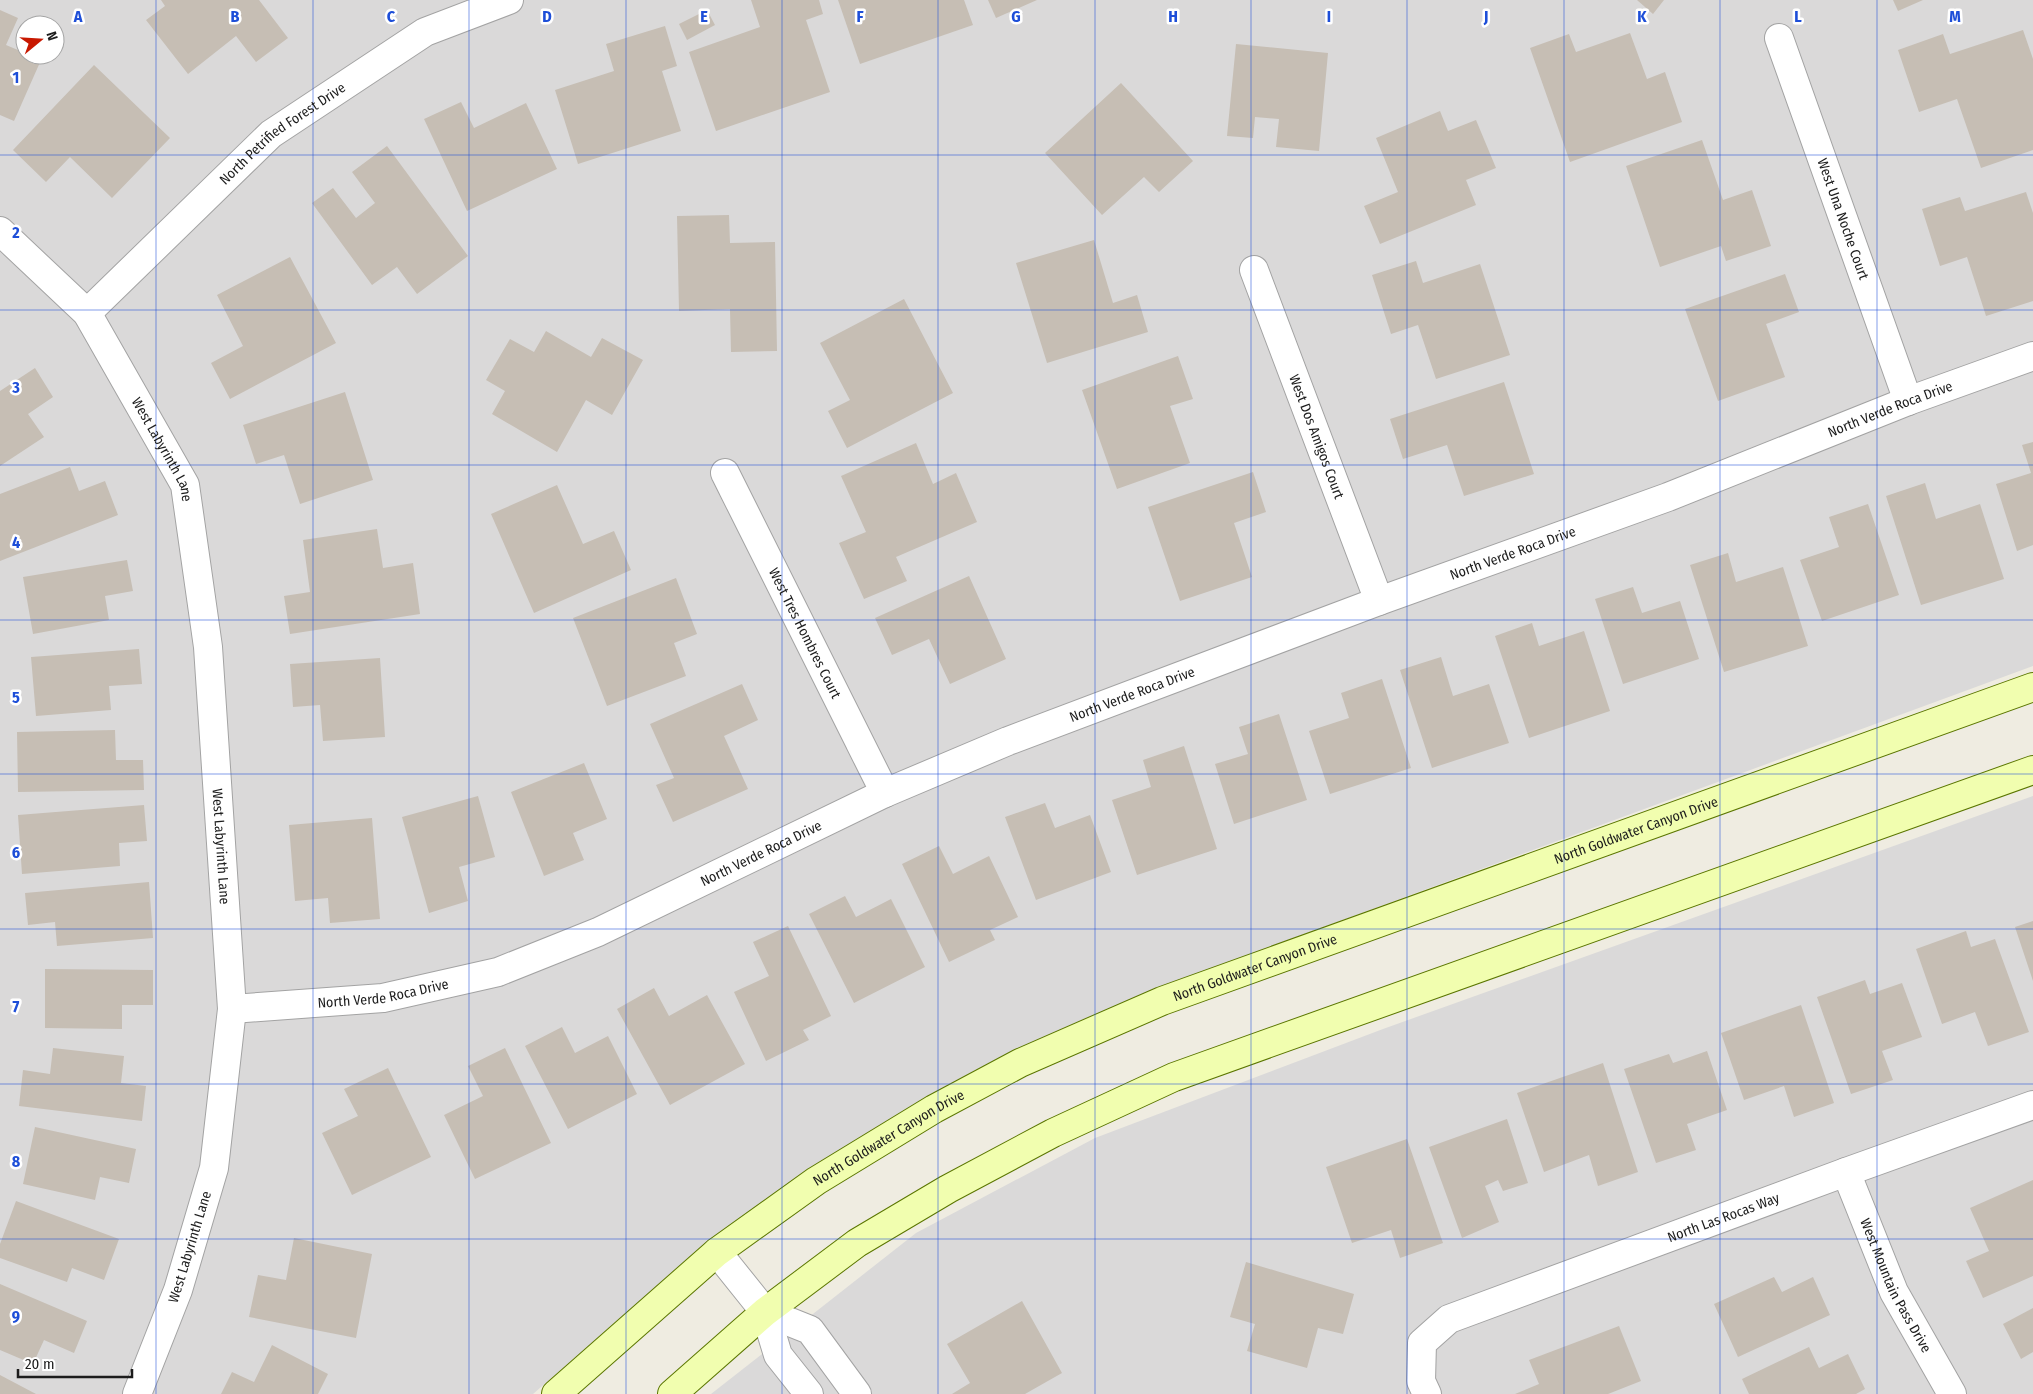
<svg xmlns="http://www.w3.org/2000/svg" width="2033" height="1394" font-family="'Fira Sans Condensed',sans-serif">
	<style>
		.residential { fill: #dad9d9; fill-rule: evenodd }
		.building { fill: #c6beb4 }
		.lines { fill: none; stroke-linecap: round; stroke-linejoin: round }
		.street-casing { stroke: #a3a3a3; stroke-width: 30 }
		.secondary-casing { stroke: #5b7600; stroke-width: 30 }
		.street { stroke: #fff; stroke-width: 28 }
		.secondary { stroke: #f1feaf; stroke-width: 28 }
		.grid { fill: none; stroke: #1d4ed8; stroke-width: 1; stroke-opacity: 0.55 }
		.labels { text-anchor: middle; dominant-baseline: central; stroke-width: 5; stroke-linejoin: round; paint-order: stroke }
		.street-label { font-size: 14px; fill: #1c1c1c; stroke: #fff }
		.grid-label { font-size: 16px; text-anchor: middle; font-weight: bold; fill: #1d4ed8; stroke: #fff; stroke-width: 5; stroke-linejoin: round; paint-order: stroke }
	</style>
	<rect width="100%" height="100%" fill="#efece1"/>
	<g class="residential">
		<path d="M 0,0 L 2033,0 L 2033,666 L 1196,974 L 1061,1030 L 924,1098 L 765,1202 L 642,1299 L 533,1394 L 0,1394 ZM 25,25 L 55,25 L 55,55 L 25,55 Z"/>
		<path d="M 2033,796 L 2033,1394 L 711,1394 L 916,1233 L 1095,1138 L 1383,1029 Z"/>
	</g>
	<g class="building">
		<path d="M 161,0 L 259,0 L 288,38 L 256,62 L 236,36 L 188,74 L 146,20 L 165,6 Z"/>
		<path d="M 751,0 L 819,0 L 823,14 L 806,20 L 830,92 L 716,131 L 689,52 L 760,27 Z"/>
		<path d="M 838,0 L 964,0 L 973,25 L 860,64 Z"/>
		<path d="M 988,0 L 1037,0 L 996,18 Z"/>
		<path d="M 1637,0 L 1664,0 L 1653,14 Z"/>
		<path d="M 1893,0 L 1923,0 L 1898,11 Z"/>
		<path d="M 0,10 L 18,18 L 6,45 L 25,53 L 25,55 L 41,60 L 14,121 L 0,115 Z"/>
		<path d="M 707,10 L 715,25 L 687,40 L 679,24 Z"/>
		<path d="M 665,26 L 677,66 L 662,71 L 681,131 L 578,164 L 555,90 L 614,71 L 606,44 Z"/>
		<path d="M 2023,30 L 2033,59 L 2033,150 L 1981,168 L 1957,99 L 1919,112 L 1898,50 L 1943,34 L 1950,54 Z"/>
		<path d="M 1630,33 L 1647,79 L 1665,72 L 1682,122 L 1570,162 L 1530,48 L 1569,34 L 1576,52 Z"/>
		<path d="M 1236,44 L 1328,53 L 1319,151 L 1276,147 L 1279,119 L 1255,117 L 1253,138 L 1227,136 Z"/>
		<path d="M 94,65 L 170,138 L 112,198 L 70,157 L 46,182 L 13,150 Z"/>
		<path d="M 1121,83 L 1193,161 L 1159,192 L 1144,177 L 1102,215 L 1045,153 Z"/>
		<path d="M 461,102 L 474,128 L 526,103 L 557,169 L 467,211 L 424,119 Z"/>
		<path d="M 1440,111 L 1448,131 L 1476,120 L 1496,168 L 1466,180 L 1476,205 L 1380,244 L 1364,206 L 1398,192 L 1376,138 Z"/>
		<path d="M 1702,140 L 1723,200 L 1752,190 L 1771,246 L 1726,261 L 1721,246 L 1660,267 L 1626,166 Z"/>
		<path d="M 387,146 L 468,256 L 417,294 L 397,267 L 372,285 L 312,203 L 333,188 L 356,218 L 375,203 L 352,172 Z"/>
		<path d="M 2026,192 L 2033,213 L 2033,301 L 1986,316 L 1967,257 L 1940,266 L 1922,209 L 1960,197 L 1965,211 Z"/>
		<path d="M 729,215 L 730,243 L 775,242 L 777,351 L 731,352 L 730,309 L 679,311 L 677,216 Z"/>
		<path d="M 1094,240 L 1113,303 L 1137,295 L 1148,332 L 1047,363 L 1016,263 Z"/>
		<path d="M 290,257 L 336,343 L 230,399 L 211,363 L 243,346 L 217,295 Z"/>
		<path d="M 1416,261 L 1423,283 L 1480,264 L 1510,355 L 1436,379 L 1418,325 L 1391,334 L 1372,275 Z"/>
		<path d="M 1785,274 L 1799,312 L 1766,324 L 1785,377 L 1718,401 L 1685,309 Z"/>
		<path d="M 904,299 L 953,393 L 847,448 L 828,411 L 850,400 L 820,343 Z"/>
		<path d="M 546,331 L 591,357 L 602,338 L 643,360 L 612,415 L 586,400 L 557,452 L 492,414 L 505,391 L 486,380 L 510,339 L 534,352 Z"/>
		<path d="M 1178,356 L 1193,399 L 1170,406 L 1190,463 L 1117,489 L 1082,390 Z"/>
		<path d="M 35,368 L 53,397 L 28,414 L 44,437 L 0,466 L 0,391 Z"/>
		<path d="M 1504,382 L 1534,474 L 1464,496 L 1447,445 L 1403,459 L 1390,419 Z"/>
		<path d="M 345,392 L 373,480 L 300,504 L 284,455 L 256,464 L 243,425 Z"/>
		<path d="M 2033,442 L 2033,545 L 2017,551 L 1996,484 L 2031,473 L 2022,445 Z"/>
		<path d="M 916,443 L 933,484 L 956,473 L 977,522 L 896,557 L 907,581 L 864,599 L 839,543 L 866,532 L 841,476 Z"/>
		<path d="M 70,467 L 79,491 L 105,481 L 118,515 L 0,561 L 0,494 Z"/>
		<path d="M 1253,472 L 1266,512 L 1234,523 L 1252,577 L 1180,601 L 1148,507 Z"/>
		<path d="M 1925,483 L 1936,519 L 1980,504 L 2004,579 L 1921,605 L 1886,496 Z"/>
		<path d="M 557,485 L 583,544 L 614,531 L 631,570 L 534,613 L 491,514 Z"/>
		<path d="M 1868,504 L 1899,595 L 1822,621 L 1800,560 L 1839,547 L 1829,517 Z"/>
		<path d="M 377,529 L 383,568 L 413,563 L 420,614 L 290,634 L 284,596 L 310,592 L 303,540 Z"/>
		<path d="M 1728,553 L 1736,582 L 1783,567 L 1808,646 L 1724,672 L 1690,565 Z"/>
		<path d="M 127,560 L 133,591 L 105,596 L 109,620 L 33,634 L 23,577 Z"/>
		<path d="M 969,576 L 1006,659 L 950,684 L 929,639 L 892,655 L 875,618 Z"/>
		<path d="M 676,578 L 697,634 L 674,643 L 686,676 L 607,706 L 573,618 Z"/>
		<path d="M 1633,587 L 1642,613 L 1680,601 L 1699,659 L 1623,684 L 1595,599 Z"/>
		<path d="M 1532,623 L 1539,646 L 1584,631 L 1610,711 L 1529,738 L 1495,636 Z"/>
		<path d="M 139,649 L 142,684 L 109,686 L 111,710 L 36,716 L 31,657 Z"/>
		<path d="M 1441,657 L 1453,696 L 1489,684 L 1509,743 L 1432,768 L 1400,670 Z"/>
		<path d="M 380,658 L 385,737 L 323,741 L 320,705 L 293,707 L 290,664 Z"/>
		<path d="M 1382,679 L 1411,768 L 1330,794 L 1309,731 L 1349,718 L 1341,693 Z"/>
		<path d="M 742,684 L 758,720 L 724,736 L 748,789 L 673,822 L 656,785 L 674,778 L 650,724 Z"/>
		<path d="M 1279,714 L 1307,800 L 1234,824 L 1215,764 L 1248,754 L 1239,727 Z"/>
		<path d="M 115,730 L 116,760 L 143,760 L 144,790 L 18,792 L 17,732 Z"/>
		<path d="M 1184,746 L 1217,849 L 1137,875 L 1112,800 L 1151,787 L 1143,760 Z"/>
		<path d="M 584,763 L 607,819 L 573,833 L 584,860 L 544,876 L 511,792 Z"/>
		<path d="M 478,796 L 495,857 L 459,867 L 468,901 L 429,913 L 402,817 Z"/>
		<path d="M 1045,803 L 1055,828 L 1090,815 L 1111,872 L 1036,900 L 1005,817 Z"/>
		<path d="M 144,805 L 147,841 L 119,843 L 120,866 L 22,874 L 18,815 Z"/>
		<path d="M 372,818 L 380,919 L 330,923 L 328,898 L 295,901 L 289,825 Z"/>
		<path d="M 939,846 L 953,874 L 989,856 L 1018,917 L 990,930 L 995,940 L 949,962 L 902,864 Z"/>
		<path d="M 149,882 L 153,938 L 57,946 L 55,922 L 28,925 L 25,893 Z"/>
		<path d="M 845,896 L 856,917 L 891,899 L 925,967 L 854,1003 L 809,914 Z"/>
		<path d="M 2033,921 L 2033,981 L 2015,927 Z"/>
		<path d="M 788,926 L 831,1016 L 803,1030 L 809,1040 L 766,1061 L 734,992 L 769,976 L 753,942 Z"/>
		<path d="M 1966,931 L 1971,947 L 1995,939 L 2029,1032 L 1988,1046 L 1975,1012 L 1942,1024 L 1916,949 Z"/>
		<path d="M 45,969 L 153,970 L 153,1005 L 122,1005 L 122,1029 L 45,1028 Z"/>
		<path d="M 1865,980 L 1870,994 L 1902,983 L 1922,1037 L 1882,1051 L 1893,1080 L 1851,1094 L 1817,997 Z"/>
		<path d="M 654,988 L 669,1016 L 707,995 L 745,1064 L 670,1105 L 617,1009 Z"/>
		<path d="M 1801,1005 L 1834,1103 L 1794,1117 L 1784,1086 L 1744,1100 L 1721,1033 Z"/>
		<path d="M 562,1027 L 575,1053 L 608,1036 L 637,1094 L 568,1129 L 525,1046 Z"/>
		<path d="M 53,1048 L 124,1056 L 121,1083 L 146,1086 L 142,1121 L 19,1106 L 23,1070 L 50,1074 Z"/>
		<path d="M 505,1048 L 551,1143 L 475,1179 L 444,1115 L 483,1096 L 468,1066 Z"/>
		<path d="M 1707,1051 L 1727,1110 L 1687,1124 L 1696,1150 L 1656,1163 L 1624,1069 L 1669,1054 L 1673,1063 Z"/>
		<path d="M 1603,1063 L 1638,1172 L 1598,1186 L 1589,1155 L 1544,1172 L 1517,1093 Z"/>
		<path d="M 388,1068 L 431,1157 L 352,1195 L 322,1133 L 358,1116 L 344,1089 Z"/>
		<path d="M 1507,1119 L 1528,1183 L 1503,1191 L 1498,1180 L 1485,1186 L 1499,1222 L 1462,1238 L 1429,1147 Z"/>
		<path d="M 35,1127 L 136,1149 L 129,1183 L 100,1177 L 95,1200 L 23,1184 Z"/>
		<path d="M 1407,1139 L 1443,1243 L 1400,1258 L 1391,1230 L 1352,1243 L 1326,1167 Z"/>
		<path d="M 2033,1180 L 2033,1276 L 1983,1298 L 1966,1261 L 1989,1251 L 1970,1208 Z"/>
		<path d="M 16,1201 L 119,1239 L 104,1280 L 72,1268 L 67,1282 L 0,1258 L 0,1244 Z"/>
		<path d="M 294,1238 L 372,1254 L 356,1338 L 249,1317 L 258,1275 L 286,1280 Z"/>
		<path d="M 1246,1262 L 1354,1294 L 1343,1334 L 1318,1328 L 1307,1368 L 1247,1351 L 1255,1324 L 1230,1317 Z"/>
		<path d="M 1774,1277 L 1782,1292 L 1813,1277 L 1830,1315 L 1738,1357 L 1714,1304 Z"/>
		<path d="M 0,1284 L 87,1321 L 74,1353 L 44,1340 L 33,1364 L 0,1350 Z"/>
		<path d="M 1022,1301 L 1062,1373 L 1025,1394 L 952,1394 L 970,1383 L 947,1344 Z"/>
		<path d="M 2033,1308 L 2033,1352 L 2021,1359 L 2003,1324 Z"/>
		<path d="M 1619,1326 L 1641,1381 L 1608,1394 L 1515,1394 L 1539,1384 L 1529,1360 Z"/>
		<path d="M 272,1345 L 328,1374 L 318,1394 L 221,1394 L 232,1372 L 254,1382 Z"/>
		<path d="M 1809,1347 L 1819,1368 L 1848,1354 L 1865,1389 L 1856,1394 L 1749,1394 L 1742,1379 Z"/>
		<path d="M 0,1375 L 36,1394 L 0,1394 Z"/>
	</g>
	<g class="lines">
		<defs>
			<g id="street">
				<path id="s1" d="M 1779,38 L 1908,401"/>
				<path id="s2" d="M 0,231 L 87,313 L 185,485 L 208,647 L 232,1009 L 214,1168 L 178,1290 L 137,1394"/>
				<path id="s3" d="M 1254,270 L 1379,601"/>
				<path id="s4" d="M 87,313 L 271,134 L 425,32 L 509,0"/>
				<path id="s5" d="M 725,473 L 885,793"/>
				<path id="s6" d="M 232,1009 L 383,998 L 498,972 L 598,932 L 885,793 L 1008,741 L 1379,601 L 1668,497 L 1908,401 L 2033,356"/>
				<path id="s7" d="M 1846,1172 L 1894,1292 L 1952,1394"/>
				<path d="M 717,1252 L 765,1312 L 778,1355 L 809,1394"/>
				<path d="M 765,1312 L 810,1330 L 857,1394"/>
				<path id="s8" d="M 1427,1394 L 1421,1381 L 1422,1343 L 1449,1319 L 1846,1172 L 2033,1105"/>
			</g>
			<g id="secondary">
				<path id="s9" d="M 556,1394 L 717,1252 L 816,1181 L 934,1109 L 1020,1063 L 1162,1001 L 2033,687"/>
				<path d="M 672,1394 L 765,1312 L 857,1243 L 948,1189 L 1053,1133 L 1174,1077 L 2033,770"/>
			</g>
		</defs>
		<use href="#street" class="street-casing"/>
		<use href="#secondary" class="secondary-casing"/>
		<use href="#street" class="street"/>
		<use href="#secondary" class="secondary"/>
	</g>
	<path class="grid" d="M 156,0 L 156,1394M 313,0 L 313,1394M 469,0 L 469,1394M 626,0 L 626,1394M 782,0 L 782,1394M 938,0 L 938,1394M 1095,0 L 1095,1394M 1251,0 L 1251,1394M 1407,0 L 1407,1394M 1564,0 L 1564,1394M 1720,0 L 1720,1394M 1877,0 L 1877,1394M 0,155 L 2033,155M 0,310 L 2033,310M 0,465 L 2033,465M 0,620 L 2033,620M 0,774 L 2033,774M 0,929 L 2033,929M 0,1084 L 2033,1084M 0,1239 L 2033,1239"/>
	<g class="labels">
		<g class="street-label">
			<text stroke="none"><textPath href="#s4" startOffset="266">North Petrified Forest Drive</textPath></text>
			<text stroke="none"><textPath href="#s1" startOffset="192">West Una Noche Court</textPath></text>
			<text stroke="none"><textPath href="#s6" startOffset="1772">North Verde Roca Drive</textPath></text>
			<text stroke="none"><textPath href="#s3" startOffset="178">West Dos Amigos Court</textPath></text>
			<text stroke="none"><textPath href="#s2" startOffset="276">West Labyrinth Lane</textPath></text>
			<text stroke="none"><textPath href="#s6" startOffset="1368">North Verde Roca Drive</textPath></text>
			<text stroke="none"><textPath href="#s5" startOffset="179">West Tres Hombres Court</textPath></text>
			<text stroke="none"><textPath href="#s6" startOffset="962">North Verde Roca Drive</textPath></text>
			<text stroke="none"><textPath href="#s9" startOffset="1231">North Goldwater Canyon Drive</textPath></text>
			<text stroke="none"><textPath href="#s2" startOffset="681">West Labyrinth Lane</textPath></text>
			<text stroke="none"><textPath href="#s6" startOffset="558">North Verde Roca Drive</textPath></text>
			<text stroke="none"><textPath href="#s9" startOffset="826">North Goldwater Canyon Drive</textPath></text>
			<text stroke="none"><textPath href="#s6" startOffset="152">North Verde Roca Drive</textPath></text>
			<text stroke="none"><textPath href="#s9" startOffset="421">North Goldwater Canyon Drive</textPath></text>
			<text stroke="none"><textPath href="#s8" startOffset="381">North Las Rocas Way</textPath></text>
			<text transform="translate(190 1247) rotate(-73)">West Labyrinth Lane</text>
			<text stroke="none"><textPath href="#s7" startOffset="124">West Mountain Pass Drive</textPath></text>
		</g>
	</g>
	<g class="grid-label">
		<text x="78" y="22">A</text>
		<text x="235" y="22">B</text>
		<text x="391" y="22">C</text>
		<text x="547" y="22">D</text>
		<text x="704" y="22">E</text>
		<text x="860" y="22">F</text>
		<text x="1016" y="22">G</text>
		<text x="1173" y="22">H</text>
		<text x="1329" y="22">I</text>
		<text x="1486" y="22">J</text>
		<text x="1642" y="22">K</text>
		<text x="1798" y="22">L</text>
		<text x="1955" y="22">M</text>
		<text x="16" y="83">1</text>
		<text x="16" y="238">2</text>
		<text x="16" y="393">3</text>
		<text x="16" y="548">4</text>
		<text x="16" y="703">5</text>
		<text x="16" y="858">6</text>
		<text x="16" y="1012">7</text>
		<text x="16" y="1167">8</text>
		<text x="16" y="1322">9</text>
	</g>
	<g transform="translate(40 40) rotate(72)"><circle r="24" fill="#ffffff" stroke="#a4a4a4"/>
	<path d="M0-4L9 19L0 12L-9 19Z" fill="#c81800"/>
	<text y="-8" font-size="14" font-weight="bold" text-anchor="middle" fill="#1c1c1c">N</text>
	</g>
	<path d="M18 1369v8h114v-8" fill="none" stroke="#1c1c1c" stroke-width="2.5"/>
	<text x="25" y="1369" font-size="15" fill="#1c1c1c" stroke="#ffffff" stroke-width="4" paint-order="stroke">20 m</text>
</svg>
